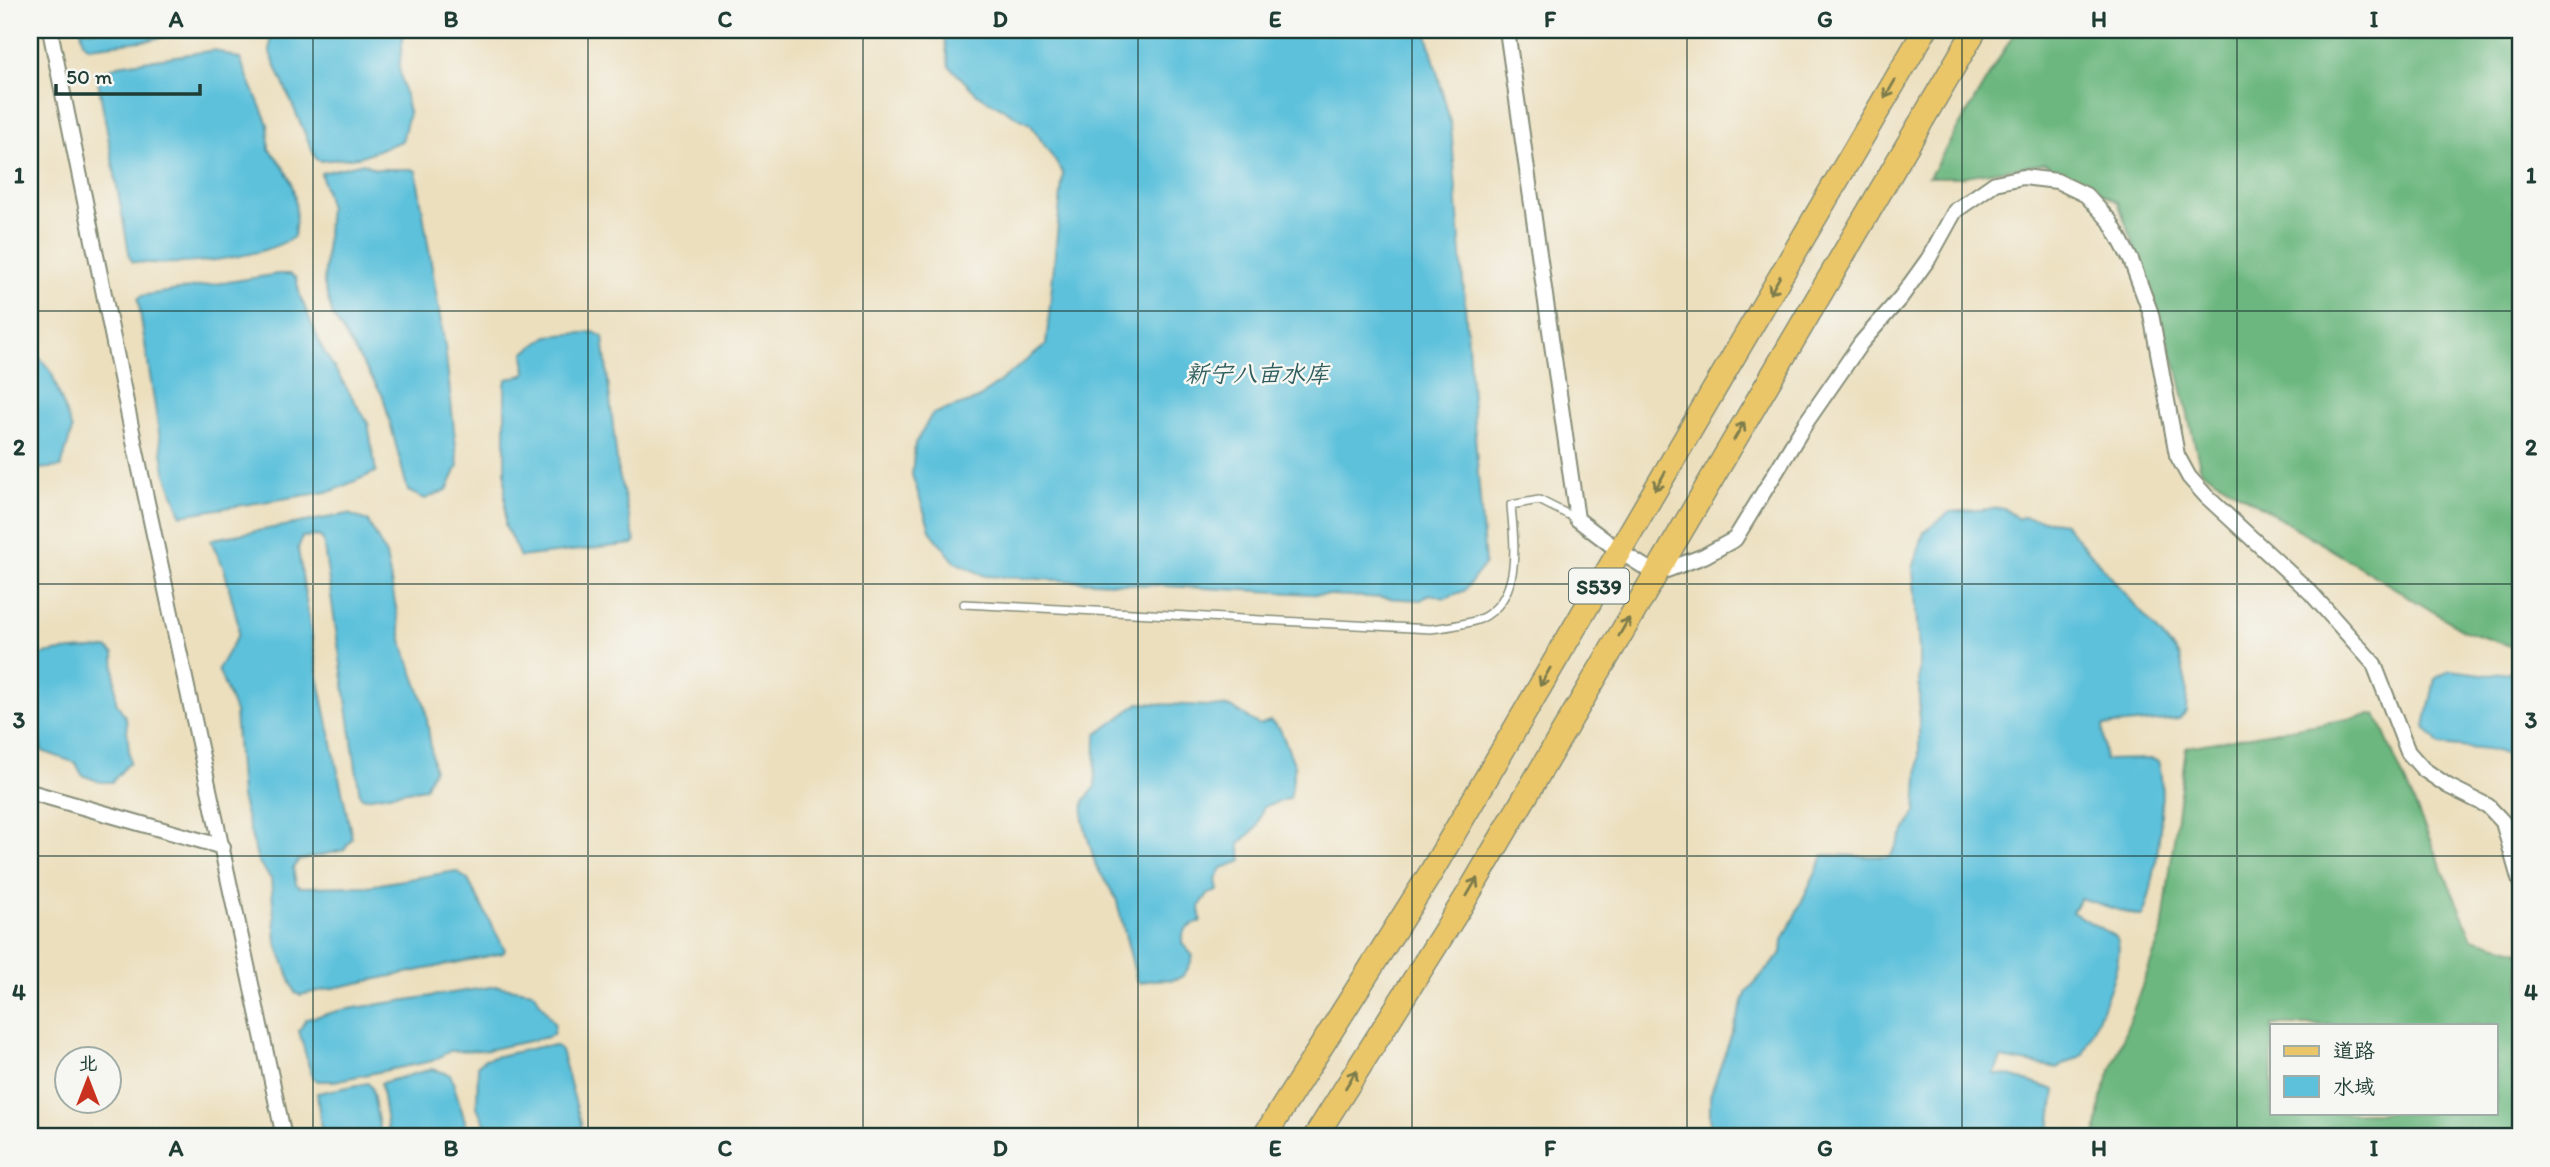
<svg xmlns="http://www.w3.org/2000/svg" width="2550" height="1167" font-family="Itim,'LXGW WenKai TC',sans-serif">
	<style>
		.forest { fill: #6cb77f; stroke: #467a5a; stroke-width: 2; fill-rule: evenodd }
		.water { fill: #5dc1db; stroke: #3e7f88; stroke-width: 2 }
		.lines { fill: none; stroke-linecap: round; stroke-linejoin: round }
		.service-casing { stroke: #868e79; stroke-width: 10 }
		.minor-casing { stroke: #868e79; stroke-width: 18 }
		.primary-casing { stroke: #868e79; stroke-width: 26 }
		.service { stroke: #fff; stroke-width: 7 }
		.minor { stroke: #fff; stroke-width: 14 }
		.primary { stroke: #ebc669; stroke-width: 23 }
		.oneway { stroke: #7b7b4c }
		.grid { fill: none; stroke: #1f3d34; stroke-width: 2; stroke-opacity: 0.55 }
		.labels { text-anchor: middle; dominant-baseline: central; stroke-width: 5; stroke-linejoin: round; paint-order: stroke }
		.shield { fill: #f6f6f2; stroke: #60746d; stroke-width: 2 }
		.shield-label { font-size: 21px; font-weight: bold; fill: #1f3d34 }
		.water-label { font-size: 24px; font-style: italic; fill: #2e5e5e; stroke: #f6f6f2 }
		.neatline { fill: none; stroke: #1f3d34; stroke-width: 2.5 }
		.grid-label { font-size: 23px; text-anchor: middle; font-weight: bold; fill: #1f3d34 }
	</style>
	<rect width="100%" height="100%" fill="#f6f6f2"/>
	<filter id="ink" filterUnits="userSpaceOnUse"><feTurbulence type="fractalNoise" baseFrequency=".0143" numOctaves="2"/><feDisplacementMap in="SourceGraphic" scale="14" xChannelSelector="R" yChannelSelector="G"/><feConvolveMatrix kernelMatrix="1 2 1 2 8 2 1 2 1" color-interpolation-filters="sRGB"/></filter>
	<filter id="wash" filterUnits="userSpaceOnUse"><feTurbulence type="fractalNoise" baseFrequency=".00686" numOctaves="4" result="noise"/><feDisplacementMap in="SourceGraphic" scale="28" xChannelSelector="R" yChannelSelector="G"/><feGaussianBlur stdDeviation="1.57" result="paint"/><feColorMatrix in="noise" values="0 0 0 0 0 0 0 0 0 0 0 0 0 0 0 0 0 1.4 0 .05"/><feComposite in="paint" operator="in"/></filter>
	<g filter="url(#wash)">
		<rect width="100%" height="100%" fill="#ecdfbe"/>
		<g class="forest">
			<path d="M 2016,30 L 2520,30 L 2520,649 L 2465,631 L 2201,470 L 2176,365 L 2118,202 L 2045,163 L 1960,177 L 1929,177 Z"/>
			<path d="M 2376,714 L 2472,938 L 2520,951 L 2520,1137 L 2096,1137 L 2101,1098 L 2162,932 L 2186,747 ZM 2272,1025 L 2496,1025 L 2496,1113 L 2272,1113 Z"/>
		</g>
		<g class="water">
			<path d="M 81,30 L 188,30 L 150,40 L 89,47 L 83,42 Z"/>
			<path d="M 271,30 L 404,30 L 399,68 L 409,113 L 402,141 L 359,157 L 320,161 L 316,159 L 270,53 Z"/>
			<path d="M 943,30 L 1426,30 L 1451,125 L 1485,564 L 1464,591 L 1445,598 L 1430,594 L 1421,600 L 985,576 L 955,562 L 931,532 L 912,475 L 915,444 L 932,414 L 976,400 L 1046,345 L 1063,173 L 1031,125 L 977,94 L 949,66 Z"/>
			<path d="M 215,50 L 240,59 L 268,124 L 269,149 C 295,176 299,200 294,237 C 255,261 178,266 133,262 L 130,258 L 97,75 L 118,65 Z"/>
			<path d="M 363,163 L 375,169 L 412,169 L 416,171 L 445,347 L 458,466 L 447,490 L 425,499 L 408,491 L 383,396 L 333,316 L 324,284 L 329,205 L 321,173 Z"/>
			<path d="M 278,274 L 290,274 L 296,278 L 300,296 L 322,348 L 368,423 L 376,472 L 332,491 L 181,515 L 165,471 L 138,299 L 141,296 Z"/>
			<path d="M 594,332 L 603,337 L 618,470 L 635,542 L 633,544 L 520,557 L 505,525 L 505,384 L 507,379 L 523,375 L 526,372 L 524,353 L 548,336 Z"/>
			<path d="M 30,347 L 51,371 L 72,430 L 61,467 L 38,469 L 30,448 Z"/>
			<path d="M 2004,508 L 2018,519 L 2022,517 L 2064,523 L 2180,657 L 2187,688 L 2186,712 L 2179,719 L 2103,726 L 2105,760 L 2151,759 L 2158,761 C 2168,787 2156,891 2142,916 L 2138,916 L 2080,898 L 2072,912 L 2116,937 C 2129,957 2092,1031 2083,1055 L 2058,1068 L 2001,1058 L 1994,1074 L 2007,1075 L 2055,1090 L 2049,1137 L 1710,1137 L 1710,1096 L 1747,991 L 1782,953 L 1783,940 L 1824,855 L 1890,857 L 1916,812 L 1919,759 L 1919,650 L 1913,568 L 1924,532 L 1950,512 Z"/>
			<path d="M 348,514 L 368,521 L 386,555 L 403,645 L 425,706 L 434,769 L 425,788 L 365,798 L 360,796 L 323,540 L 319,536 L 302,537 L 298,549 L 318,677 L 352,838 L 344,850 L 299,860 L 293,868 L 296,884 L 300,887 L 368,886 L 456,871 L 468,880 L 505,950 L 503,953 L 300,995 L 295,993 L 276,941 L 271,879 L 258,861 L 241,797 L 235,712 L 218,669 L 238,635 L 238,623 L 224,568 L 211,541 L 213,539 Z"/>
			<path d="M 107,648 L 114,654 L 116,702 L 126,718 L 130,762 L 112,782 L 100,782 L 82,775 L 76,763 L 42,751 L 30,691 L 30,662 C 43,648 88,650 107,648 Z"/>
			<path d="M 2450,670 L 2490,675 L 2514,671 L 2520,674 L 2520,760 L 2496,751 L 2440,745 L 2426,729 L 2425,726 L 2435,679 Z"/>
			<path d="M 1139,703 L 1231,707 L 1259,725 L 1270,721 L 1280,729 L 1295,766 L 1290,798 L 1263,807 L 1257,827 L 1239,844 L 1242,861 L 1222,868 L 1216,879 L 1218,891 L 1208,894 L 1199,907 L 1201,921 C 1190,927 1182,927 1182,943 L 1193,956 C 1181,994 1169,972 1141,983 L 1137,981 L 1116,898 L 1096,866 L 1083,821 L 1084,801 L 1095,788 L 1096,735 Z"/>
			<path d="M 497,986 L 533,992 L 555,1025 L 553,1034 L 548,1037 L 487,1050 L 450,1051 L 432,1061 L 334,1081 L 318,1081 L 312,1077 L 299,1031 L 306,1019 L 342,1010 Z"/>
			<path d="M 543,1046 L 556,1046 L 561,1050 L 581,1123 L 582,1137 L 491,1137 L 477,1107 L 478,1065 L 485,1059 Z"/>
			<path d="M 432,1069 L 449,1074 L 451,1076 L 470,1137 L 389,1137 L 381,1083 Z"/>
			<path d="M 368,1083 L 372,1088 L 381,1137 L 322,1137 L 317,1093 Z"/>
		</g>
	</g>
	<g filter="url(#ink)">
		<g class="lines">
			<defs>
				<path id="service" d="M 964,604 L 1431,629 C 1447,627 1464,625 1480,619 C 1523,599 1514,543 1511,505 L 1539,500 L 1575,518"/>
				<g id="minor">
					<path d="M 50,30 L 136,451 L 284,1137"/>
					<path d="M 1507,30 L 1577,519 L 1619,551 L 1656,574 L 1704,556 L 1735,539 L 1807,421 L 1861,343 L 1901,297 L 1929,258 L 1955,211 L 1995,183 L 2023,177 L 2057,181 L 2086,195 L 2110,221 L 2131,260 L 2151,314 L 2177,455 L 2189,477 L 2206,496 L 2311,593 L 2374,664 L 2408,752 L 2423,769 L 2448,786 L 2488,806 L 2503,822 L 2520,882"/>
					<path d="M 30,792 L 223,847"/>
				</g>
				<g id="primary">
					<path d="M 1264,1137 L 1430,874 L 1925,30"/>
					<path d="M 1315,1137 L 1467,896 L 1975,30"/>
				</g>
			</defs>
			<use href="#service" class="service-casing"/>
			<use href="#minor" class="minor-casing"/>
			<use href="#primary" class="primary-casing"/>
			<use href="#service" class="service"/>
			<use href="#minor" class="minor"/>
			<use href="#primary" class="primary"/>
		</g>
		<defs><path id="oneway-shaft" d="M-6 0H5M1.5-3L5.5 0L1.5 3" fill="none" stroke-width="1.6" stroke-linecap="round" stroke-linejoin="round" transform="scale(1.75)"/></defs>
		<g class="oneway">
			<use href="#oneway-shaft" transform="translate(1890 89) rotate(120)"/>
			<use href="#oneway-shaft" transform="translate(1775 285) rotate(120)"/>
			<use href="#oneway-shaft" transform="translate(1739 431) rotate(-60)"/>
			<use href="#oneway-shaft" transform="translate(1660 481) rotate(120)"/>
			<use href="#oneway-shaft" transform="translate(1624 627) rotate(-60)"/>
			<use href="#oneway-shaft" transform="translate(1545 677) rotate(120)"/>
			<use href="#oneway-shaft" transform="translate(1472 887) rotate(-60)"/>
			<use href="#oneway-shaft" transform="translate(1351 1079) rotate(-58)"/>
		</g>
	</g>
	<path class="grid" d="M 313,30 L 313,1137M 588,30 L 588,1137M 863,30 L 863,1137M 1138,30 L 1138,1137M 1412,30 L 1412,1137M 1687,30 L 1687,1137M 1962,30 L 1962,1137M 2237,30 L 2237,1137M 30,311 L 2520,311M 30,584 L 2520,584M 30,856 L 2520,856"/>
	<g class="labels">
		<rect class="shield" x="1569" y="568.5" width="60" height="35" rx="5"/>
		<g class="shield-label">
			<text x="1599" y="586">S539</text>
		</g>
		<g class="water-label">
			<text x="1257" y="373">新宁八亩水库</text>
		</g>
	</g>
	<rect width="2550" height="1167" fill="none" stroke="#f6f6f2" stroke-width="77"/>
	<rect x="2270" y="1024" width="228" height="91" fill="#f6f6f2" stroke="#a0aca6" stroke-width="2"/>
	<rect x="2284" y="1046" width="35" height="10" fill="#ebc669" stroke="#a0aca6" stroke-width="2"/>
	<text x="2333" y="1058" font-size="21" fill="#1f3d34">道路</text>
	<rect x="2284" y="1076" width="35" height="21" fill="#5dc1db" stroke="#a0aca6" stroke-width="2"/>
	<text x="2333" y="1094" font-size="21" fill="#1f3d34">水域</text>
	<g transform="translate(88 1080)"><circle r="33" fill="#f6f6f2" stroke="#a0aca6" stroke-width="2"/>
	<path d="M0-5L12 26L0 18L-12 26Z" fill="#c8321e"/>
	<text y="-10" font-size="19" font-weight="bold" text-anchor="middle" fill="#1f3d34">北</text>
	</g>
	<path d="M56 84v10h144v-10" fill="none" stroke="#1f3d34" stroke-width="3.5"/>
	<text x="66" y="84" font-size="21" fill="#1f3d34" stroke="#f6f6f2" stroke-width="5" paint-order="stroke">50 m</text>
	<rect x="38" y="38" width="2474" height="1090" class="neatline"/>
	<g class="grid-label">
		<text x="176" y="27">A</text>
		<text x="451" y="27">B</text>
		<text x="725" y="27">C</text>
		<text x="1000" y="27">D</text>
		<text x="1275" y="27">E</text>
		<text x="1550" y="27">F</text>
		<text x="1825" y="27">G</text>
		<text x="2099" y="27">H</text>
		<text x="2374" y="27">I</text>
		<text x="19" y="183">1</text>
		<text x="2531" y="183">1</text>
		<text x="19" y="455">2</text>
		<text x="2531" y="455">2</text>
		<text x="19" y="728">3</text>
		<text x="2531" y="728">3</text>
		<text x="19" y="1000">4</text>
		<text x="2531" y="1000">4</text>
		<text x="176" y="1156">A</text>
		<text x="451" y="1156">B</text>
		<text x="725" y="1156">C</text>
		<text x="1000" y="1156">D</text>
		<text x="1275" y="1156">E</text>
		<text x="1550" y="1156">F</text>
		<text x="1825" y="1156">G</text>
		<text x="2099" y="1156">H</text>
		<text x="2374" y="1156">I</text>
	</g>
</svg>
